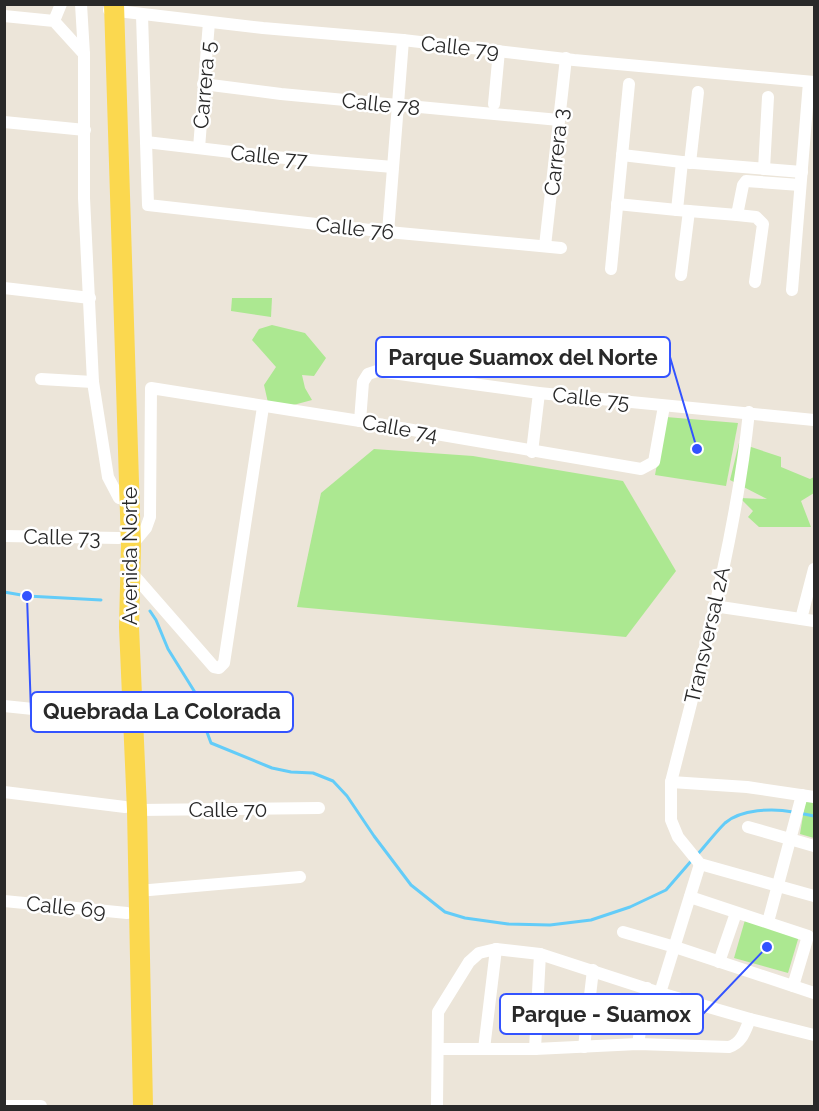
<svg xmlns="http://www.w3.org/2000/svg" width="819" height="1111" font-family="Raleway,sans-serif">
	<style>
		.green { fill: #ace891 }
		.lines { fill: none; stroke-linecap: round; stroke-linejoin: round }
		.stream { stroke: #63ccf8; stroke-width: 3 }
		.minor { stroke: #fff; stroke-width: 12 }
		.primary { stroke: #fbd84f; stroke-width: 20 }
		.labels { text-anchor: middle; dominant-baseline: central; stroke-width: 5; stroke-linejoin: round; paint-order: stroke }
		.street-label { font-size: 21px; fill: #292929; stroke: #fff }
		.leader { fill: none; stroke: #3353ff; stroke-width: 2 }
		.callout-dot { fill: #3353ff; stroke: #fff; stroke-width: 2 }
		.callout { fill: #fff; stroke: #3353ff; stroke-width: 2 }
		.callout-label { font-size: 22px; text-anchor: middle; font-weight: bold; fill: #292929 }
	</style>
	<rect width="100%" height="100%" fill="#ece5d9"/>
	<g class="green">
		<path d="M 232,298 L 272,298 L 271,317 L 231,311 Z"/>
		<path d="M 272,325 L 305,333 L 326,358 L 314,376 L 302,375 L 305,388 L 312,400 L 286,407 L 269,407 L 264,385 L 276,367 L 252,340 L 259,329 Z"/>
		<path d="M 666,417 L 738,423 L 726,486 L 655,475 Z"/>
		<path d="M 739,443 L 781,457 L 781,467 L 810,479 L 814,477 L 814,493 L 801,501 L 811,527 L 759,527 L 748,517 L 753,511 L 740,498 L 767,499 L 730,480 Z"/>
		<path d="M 374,449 L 473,456 L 623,481 L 676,571 L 626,637 L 297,607 L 321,493 Z"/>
		<path d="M 806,797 L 814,799 L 814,838 L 800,834 Z"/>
		<path d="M 745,920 L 799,936 L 788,973 L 734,958 Z"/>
	</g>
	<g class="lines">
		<g class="stream">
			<path d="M 4,592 L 27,596 L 101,600"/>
			<path d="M 150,611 L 156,620 L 168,649 L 196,694 L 198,708 L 211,743 L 272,768 L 291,772 L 313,773 L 333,781 L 347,796 L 374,836 L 411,885 L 445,912 L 465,918 L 508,924 L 550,925 L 591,920 L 630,907 L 666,890 L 692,860"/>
			<path d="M 799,813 L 814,816"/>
			<path d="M 697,855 C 706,845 715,833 725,823 C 741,809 773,808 793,812"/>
		</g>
		<g class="minor">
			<path d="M 81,4 L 84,54 L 84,198 L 93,382 L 108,477 L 119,498"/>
			<path d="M 109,10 L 263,28 L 403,40 L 574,60 L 814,82"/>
			<path d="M 142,15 L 148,205 L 388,232 L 561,248"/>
			<path d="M 4,16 L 54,21 L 84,54"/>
			<path d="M 54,21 L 61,4"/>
			<path d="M 203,84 L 281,94 L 559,120"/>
			<path d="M 494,104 L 499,51"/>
			<path d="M 4,122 L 85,130"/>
			<path d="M 146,142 L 274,157 L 393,167"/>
			<path d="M 199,148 L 209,22"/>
			<path d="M 622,155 L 682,162"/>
			<path d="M 690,163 L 698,92"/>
			<path d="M 764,169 L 768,97"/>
			<path d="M 800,185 L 746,181 L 743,185 L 737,215 L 677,210 L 682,162 L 802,172"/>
			<path d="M 617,204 L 677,210"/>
			<path d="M 737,215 L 756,217 L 763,224 L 755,282"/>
			<path d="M 388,232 L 403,40"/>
			<path d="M 545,246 L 566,58"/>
			<path d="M 611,269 L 629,84"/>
			<path d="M 681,275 L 689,211"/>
			<path d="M 4,288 L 90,298"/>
			<path d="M 792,290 L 809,82"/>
			<path d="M 41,379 L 93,382"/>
			<path d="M 749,412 C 736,537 702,660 671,782 L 671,820 L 678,837 L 700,864 L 814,896"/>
			<path d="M 360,421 L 363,382 L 368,374 L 377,371 L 539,393 L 814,420"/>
			<path d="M 532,452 L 539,393"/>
			<path d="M 4,536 L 119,538"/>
			<path d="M 131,546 L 146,528 L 150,517 L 151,388 L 360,421 L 641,469 L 654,462 L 664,406"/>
			<path d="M 131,572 L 214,667 L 219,668 L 224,663 L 263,407"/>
			<path d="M 714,606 L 814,621"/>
			<path d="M 801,619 L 814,569"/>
			<path d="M 4,706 L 120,718"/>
			<path d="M 671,782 L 747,787 L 814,797"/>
			<path d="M 4,792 L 125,807"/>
			<path d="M 137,810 L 319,808"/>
			<path d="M 748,827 L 814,846"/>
			<path d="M 138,891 L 300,877"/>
			<path d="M 690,897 L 808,936 L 793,986"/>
			<path d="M 4,901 L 127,913"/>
			<path d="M 768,922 L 802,795"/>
			<path d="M 623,932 L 675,947 L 814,993"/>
			<path d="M 719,962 L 736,913"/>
			<path d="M 660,993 L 700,864"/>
			<path d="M 638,1044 L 647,988"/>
			<path d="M 584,1047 L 593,970"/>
			<path d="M 438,1049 L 535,1049 L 638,1044 L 729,1047 C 742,1043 745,1031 750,1019"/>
			<path d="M 484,1049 L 496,949"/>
			<path d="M 535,1049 L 540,954"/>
			<path d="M 4,1106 L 41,1106"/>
			<path d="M 437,1106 L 438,1012 L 469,962 L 479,953 L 496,949 L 540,954 L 660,993 L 750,1019 L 814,1035"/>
		</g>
		<path class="primary" d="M 114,4 L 131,546 L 129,627 L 137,810 L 143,1106"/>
	</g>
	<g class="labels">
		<g class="street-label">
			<text transform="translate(460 47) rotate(6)">Calle 79</text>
			<text transform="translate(204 85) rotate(-85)">Carrera 5</text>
			<text transform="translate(381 104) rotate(6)">Calle 78</text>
			<text transform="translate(556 152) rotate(-84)">Carrera 3</text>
			<text transform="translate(269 156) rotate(6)">Calle 77</text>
			<text transform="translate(355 228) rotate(6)">Calle 76</text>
			<text transform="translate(591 398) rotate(6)">Calle 75</text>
			<text transform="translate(400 428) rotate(10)">Calle 74</text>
			<text transform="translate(62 537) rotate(1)">Calle 73</text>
			<text transform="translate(129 556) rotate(-90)">Avenida Norte</text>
			<text transform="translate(707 635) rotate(-77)">Transversal 2A</text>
			<text x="228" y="809">Calle 70</text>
			<text transform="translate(66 907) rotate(6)">Calle 69</text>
		</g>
	</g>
	<path class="leader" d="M697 449L670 357M27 596L31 712M767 947L703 1014"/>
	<g class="callout-dot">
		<circle cx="697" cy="449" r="6"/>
		<circle cx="27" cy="596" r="6"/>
		<circle cx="767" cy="947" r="6"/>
	</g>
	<g class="callout">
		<rect x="376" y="337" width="294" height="40" rx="6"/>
		<rect x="31" y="692" width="262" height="40" rx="6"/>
		<rect x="500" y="994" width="203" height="40" rx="6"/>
	</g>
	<g class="callout-label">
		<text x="523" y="365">Parque Suamox del Norte</text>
		<text x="162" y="719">Quebrada La Colorada</text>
		<text x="601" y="1022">Parque - Suamox</text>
	</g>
	<rect width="819" height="1111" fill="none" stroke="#292929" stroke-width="12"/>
</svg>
